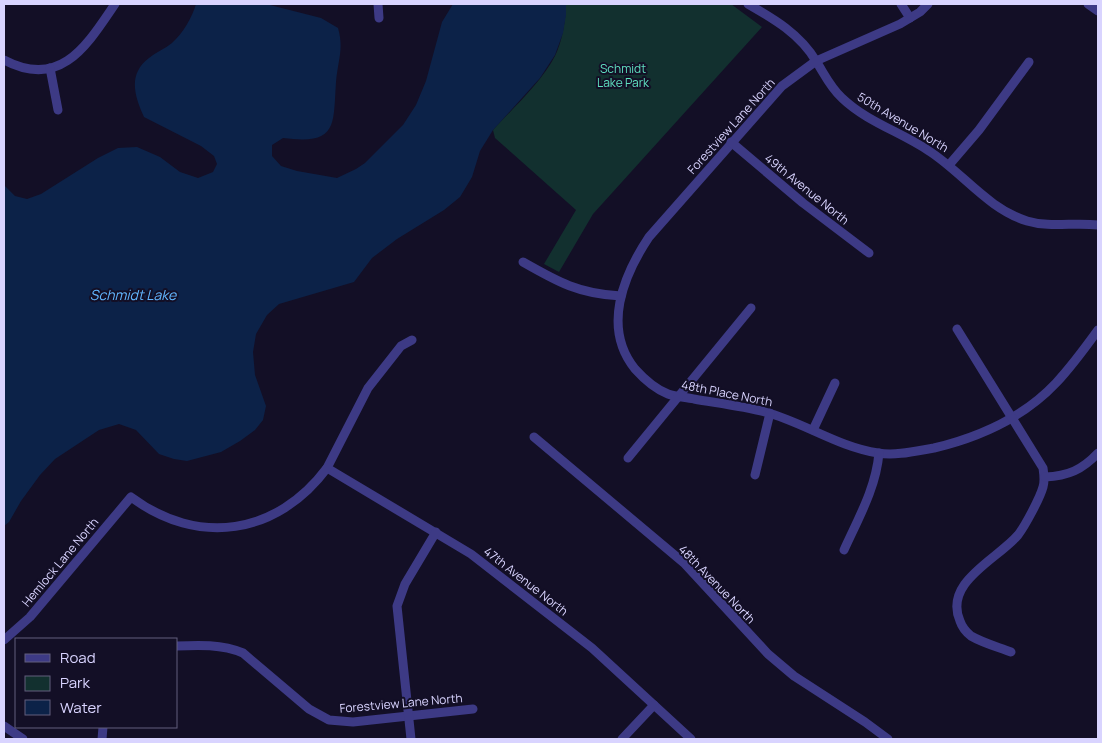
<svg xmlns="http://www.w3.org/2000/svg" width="1102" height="743" font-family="Manrope,sans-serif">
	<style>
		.green { fill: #12302f }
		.water { fill: #0c2248 }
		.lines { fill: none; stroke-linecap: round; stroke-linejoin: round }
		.minor { stroke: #3d3a85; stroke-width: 9 }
		.labels { text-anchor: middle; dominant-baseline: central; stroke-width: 4; stroke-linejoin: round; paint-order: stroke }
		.park-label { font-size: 12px; fill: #5fe0c0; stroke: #130f26 }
		.street-label { font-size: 12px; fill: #d9d4ff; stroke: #130f26 }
		.water-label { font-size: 14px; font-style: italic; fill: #62b6ff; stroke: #130f26 }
	</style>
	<rect width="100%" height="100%" fill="#130f26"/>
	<path class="green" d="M 566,4 L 731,4 L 762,27 L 593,214 L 559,272 L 544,264 L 576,210 L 495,138 L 493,130 C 513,108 541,83 555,56 C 562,43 566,18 566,4 Z"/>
	<path class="water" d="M 196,4 L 266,4 L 321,18 L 338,28 C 344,49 338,60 336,82 C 333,126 338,145 283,138 L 272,145 L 272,156 L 281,166 L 297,171 L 337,178 L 356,169 L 365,163 L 403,125 L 416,105 L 426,81 L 442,22 L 453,4 L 566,4 L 566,15 L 563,33 L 555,55 L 540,78 L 493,130 L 480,151 L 472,177 L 460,197 L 444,210 L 397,239 L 372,258 L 354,282 L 279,304 L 267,315 L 256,334 L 253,352 L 255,375 L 266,406 L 263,420 L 255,430 L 240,441 L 221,452 L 187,461 L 174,459 L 159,454 L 136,430 L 119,424 L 99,430 L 55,459 L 40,475 L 21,501 L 9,522 L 4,526 L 4,185 L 15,196 L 27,199 L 41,194 L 98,158 L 118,148 L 137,147 L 160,157 L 180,172 L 198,178 L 213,172 L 217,164 L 214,156 L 201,146 L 144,117 C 134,95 128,74 149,58 C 156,52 165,49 172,43 C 183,33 192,18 196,4 Z"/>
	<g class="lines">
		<g class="minor">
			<path d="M 378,4 L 379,18"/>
			<path d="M 748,4 C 774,19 800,34 816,61 C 825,75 830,87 842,98 C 867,122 901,132 929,151 C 962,172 988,209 1027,221 C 1050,228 1074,222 1098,225"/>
			<path d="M 901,4 L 910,18"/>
			<path d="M 928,4 L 920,12 L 900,24 L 816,61 L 782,86 L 649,237 C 623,276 602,328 635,369 C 644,379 655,389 668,394 C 676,397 686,397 694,399 C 717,403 742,406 765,412 C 803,422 838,447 878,453 C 896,456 916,451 934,448 C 980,437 1023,418 1056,383 C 1071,367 1085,348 1098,330"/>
			<path d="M 1088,4 L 1098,11"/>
			<path d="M 4,60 C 61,90 87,45 115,4"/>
			<path d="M 50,68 L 58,110"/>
			<path d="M 731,142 L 803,203 L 869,253"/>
			<path d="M 949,165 L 979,130 L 1029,62"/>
			<path d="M 523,262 C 558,282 579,294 621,296"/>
			<path d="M 957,329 L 1043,468 C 1044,475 1045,481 1043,487 C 1040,498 1025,526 1018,535 C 998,559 943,582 960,621 C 962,627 966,632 971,636 C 983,643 998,647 1011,652"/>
			<path d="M 813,430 L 835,383"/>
			<path d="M 534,437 L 684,563 L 768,654 L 794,676 L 865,722 L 888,739"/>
			<path d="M 628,458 L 751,308"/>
			<path d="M 327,468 L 471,554 L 592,648 L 691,739"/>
			<path d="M 755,475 L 770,413"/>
			<path d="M 1045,477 C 1068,476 1082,470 1098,453"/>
			<path d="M 844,550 C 858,519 876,488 879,453"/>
			<path d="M 4,640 L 30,617 L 131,497 C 198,547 277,535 327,468 L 368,388 L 401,346 L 412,340"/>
			<path d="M 176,646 C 198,645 222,644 243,653 L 309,709 L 329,720 L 353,722 L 473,709"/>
			<path d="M 4,726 L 23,739"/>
			<path d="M 102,739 L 103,727"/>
			<path d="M 411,739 L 397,606 L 405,584 L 436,532"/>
			<path d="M 622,739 L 654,705"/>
		</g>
	</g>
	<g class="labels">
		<g class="park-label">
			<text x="623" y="68">Schmidt<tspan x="623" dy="14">Lake Park</tspan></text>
		</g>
		<g class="street-label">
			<text transform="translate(903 122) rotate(31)">50th Avenue North</text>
			<text transform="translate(731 126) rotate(-48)">Forestview Lane North</text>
			<text transform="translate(807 189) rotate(39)">49th Avenue North</text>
			<text transform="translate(727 393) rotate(11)">48th Place North</text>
			<text transform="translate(60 562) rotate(-50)">Hemlock Lane North</text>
			<text transform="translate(526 581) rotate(38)">47th Avenue North</text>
			<text transform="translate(717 584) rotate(46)">48th Avenue North</text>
			<text transform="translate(401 703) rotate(-5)">Forestview Lane North</text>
		</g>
		<g class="water-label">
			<text x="133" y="294">Schmidt Lake</text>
		</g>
	</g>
	<rect width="1102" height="743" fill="none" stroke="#d9d4ff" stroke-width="10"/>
	<rect x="15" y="638" width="162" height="90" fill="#130f26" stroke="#625e7d"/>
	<rect x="25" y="654" width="25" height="8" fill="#3d3a85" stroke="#625e7d"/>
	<text x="60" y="663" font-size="15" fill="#d9d4ff">Road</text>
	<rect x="25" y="676" width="25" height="15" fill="#12302f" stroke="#625e7d"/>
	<text x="60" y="688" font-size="15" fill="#d9d4ff">Park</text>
	<rect x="25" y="700" width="25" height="15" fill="#0c2248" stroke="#625e7d"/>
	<text x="60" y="713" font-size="15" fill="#d9d4ff">Water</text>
</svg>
